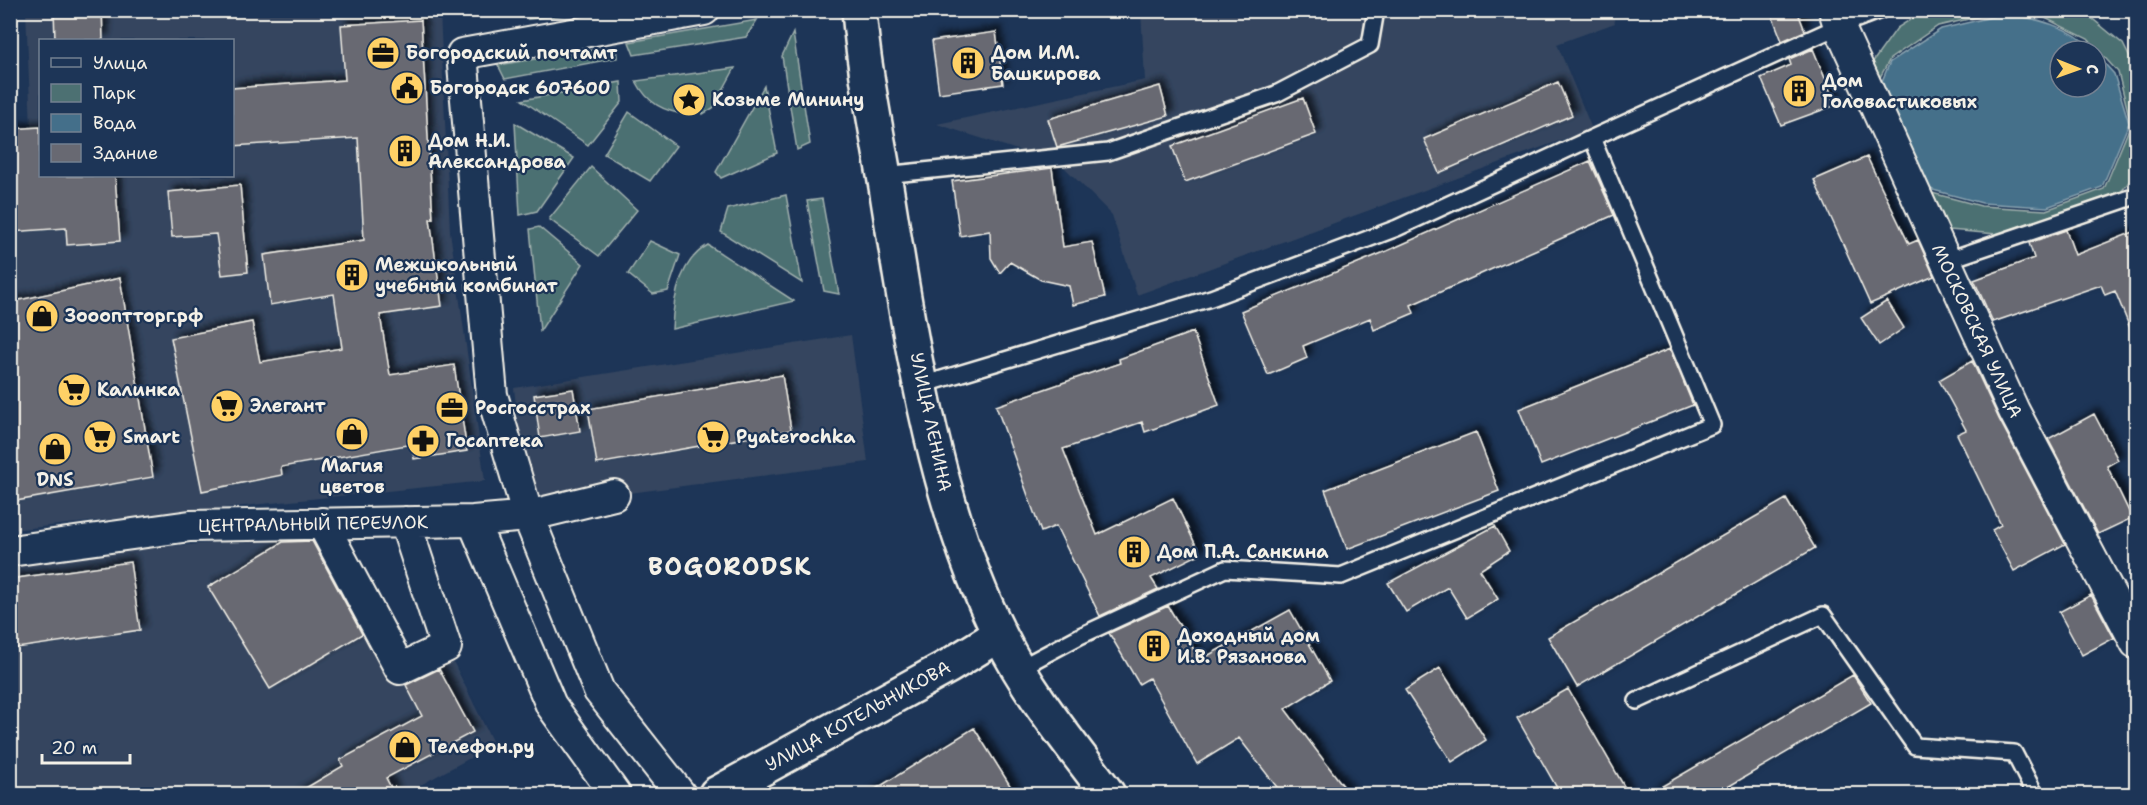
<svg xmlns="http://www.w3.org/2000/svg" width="2147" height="805" font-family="'Shantell Sans',sans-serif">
	<defs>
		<filter id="shadow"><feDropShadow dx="5.5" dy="-5.5" stdDeviation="3" flood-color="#0009"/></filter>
	</defs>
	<rect width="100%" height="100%" fill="#1d3557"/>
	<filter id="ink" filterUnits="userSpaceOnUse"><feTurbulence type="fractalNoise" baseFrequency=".0167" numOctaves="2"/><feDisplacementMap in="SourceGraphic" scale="12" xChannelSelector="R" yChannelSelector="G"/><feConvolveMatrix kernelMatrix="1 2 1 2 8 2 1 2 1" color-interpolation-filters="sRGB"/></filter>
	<g filter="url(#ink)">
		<!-- built -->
		<path fill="#34455f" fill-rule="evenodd" d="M1611 10 1615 23 1557 44 1592 129 1137 295 1112 215 1061 164 937 124 1145 80 1141 11Z
			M26 11H440L450 231 485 481 11 530 10 127H31ZM40 40H232V176H40Z
			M851 335 868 462 614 495 528 516 514 388Z
			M329 534 400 668 446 647 494 745 413 789 416 794H11V567L133 549Z"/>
		<!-- green -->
		<path fill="#4c7072" stroke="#a0b0ad" stroke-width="1.5" d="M532 11V10L598 11 528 19Z
			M1924 11H2004L1938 26 1890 59 1873 90 1872 63 1897 28Z
			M2004 11H2083L2123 44 2136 70V173L2121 192 1997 234 1937 229 1918 184 1932 193 1981 206 2046 210 2104 189 2131 124 2118 72 2088 39 2039 15Z
			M757 20 746 37 634 55 629 42Z
			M793 33 810 144 797 150 782 56Z
			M616 46 617 58 505 79 498 65Z
			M735 68 713 108 703 114 700 87 683 93 689 100 688 115C663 111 648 104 636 81Z
			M621 82 622 102 588 145 522 100Z
			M764 86 777 153 721 178 716 172Z
			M629 112 676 146 650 181 604 154Z
			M515 123 574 158 537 211 520 215Z
			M591 167 637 210 599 256 549 219Z
			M786 195 802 283 721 232 728 209Z
			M822 199 839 294 824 291 807 201Z
			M539 227 583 264 540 331 530 229Z
			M650 241 680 255 668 291 653 294 628 274Z
			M708 245 794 301 672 329C673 298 680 261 708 245Z"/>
		<!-- water -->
		<path fill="#446f8a" stroke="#8aa3b0" stroke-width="1.5" d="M2004 14C2035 18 2072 26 2094 51H2060V87H2096V54L2114 74 2129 123 2102 187 2047 207 1982 203 1933 190 1916 178 1877 93 1890 62 1941 29Z"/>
		<!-- building -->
		<path fill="#686972" stroke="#f4f1e8" stroke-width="1.5" filter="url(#shadow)" d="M54 10H102L103 40H55Z
			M1770 10H1797L1805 31 1782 41Z
			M421 20 433 219H430L442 306 380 315 390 375 454 365 467 451 414 459 412 444 281 467 282 475 202 491 171 338 252 322 260 362 342 348 334 294 270 305 264 255 364 240 358 138 232 146V88L345 80 341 25Z
			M996 32 1003 84 939 93 932 41Z
			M1813 49 1836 105 1781 125 1761 78 1791 65 1789 59Z
			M1558 82 1572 115 1439 173 1424 139Z
			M1160 86 1168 116 1057 147 1048 119Z
			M1303 98 1316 134 1185 182 1172 146Z
			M40 127V176H115L120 241 67 245 66 228 10 232V129Z
			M1867 157 1909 244 1918 240 1934 276 1870 304 1814 180Z
			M1590 161 1614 215 1411 305 1414 313 1374 330 1370 318 1303 346 1307 358 1268 375 1241 311 1387 251Z
			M1052 168 1063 247 1092 242 1105 297 1073 305 1069 286 1041 280 1010 262 1000 273 991 258 990 231 960 236 952 181Z
			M240 185 248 272 222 275 216 234 172 237 168 192Z
			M2066 230 2075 255 2136 231V343L2115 291 2105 295 2101 285 1993 322 1974 280 2034 258 2029 243Z
			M120 278 153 477 10 502V302Z
			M1887 301 1904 328 1879 345 1861 318Z
			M1193 332 1219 405 1145 432 1142 422 1063 449 1097 535 1173 498 1200 554 1151 578 1158 589 1100 616 1056 526 1041 532 996 406 1120 363 1119 359Z
			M1670 349 1693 405 1541 465 1519 409Z
			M1972 361 1999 419 2065 544 2014 571 1992 530 2001 525 1957 434 1966 430 1939 380Z
			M782 375 791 430 597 464 588 409Z
			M573 389 580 431 540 438 534 395Z
			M2094 414 2118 460 2107 466 2132 518 2098 534 2048 439Z
			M1476 432 1499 491 1347 549 1325 490Z
			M1786 499 1815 548 1577 687 1548 637Z
			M1495 526 1509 551 1480 570 1498 599 1467 618 1448 587 1406 612 1388 583Z
			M312 541 362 634 270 689 208 587 283 542Z
			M130 562 140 630 10 649V579Z
			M2091 595 2114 638 2082 655 2059 612Z
			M1168 606 1200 660 1290 610 1330 681 1285 709 1350 795H1283L1239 738 1197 764 1149 678 1139 684 1109 633Z
			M1440 668 1486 740 1452 762 1405 690Z
			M439 669 473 732 386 778 395 795H294L343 766 340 760 422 716 406 685Z
			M1853 675 1871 703 1714 795H1647Z
			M1568 689 1629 795H1561L1517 718Z
			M974 728 1016 795H866Z"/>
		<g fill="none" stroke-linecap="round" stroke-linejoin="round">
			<defs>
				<path id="service" d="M1592 138 1839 26 1881 10
					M884 175 1108 152 1276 94 1370 45 1376 10
					M1943 257 1945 261 2136 196
					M922 385 1211 298 1397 228 1592 138 1712 425 1341 576 1225 569 1080 636 1018 669
					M1637 701 1823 615 1915 746 2014 753 2035 794"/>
				<path id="minor" d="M1834 10 1839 26 2014 411 2136 643
					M473 521 551 705 615 794
					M322 523 400 669 446 647 405 522
					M10 551 190 526 473 521 528 516 614 495
					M680 794 599 691 528 516 492 395 462 54 704 10"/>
				<path id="tertiary" d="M716 794 949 666 999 635"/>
				<path id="secondary" d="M859 10C864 73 878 137 888 199 911 342 935 507 1001 637 1029 694 1070 743 1108 794"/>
			</defs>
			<!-- service casing -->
			<use href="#service" stroke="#f4f1e8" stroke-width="20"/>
			<!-- minor casing -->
			<use href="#minor" stroke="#f4f1e8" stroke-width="34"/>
			<!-- tertiary casing -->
			<use href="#tertiary" stroke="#f4f1e8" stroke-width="38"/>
			<!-- secondary casing -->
			<use href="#secondary" stroke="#f4f1e8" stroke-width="38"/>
			<!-- service -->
			<use href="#service" stroke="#1d3557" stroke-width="15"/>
			<!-- minor -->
			<use href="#minor" stroke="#1d3557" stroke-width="30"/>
			<!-- tertiary -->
			<use href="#tertiary" stroke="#1d3557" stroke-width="33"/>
			<!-- secondary -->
			<use href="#secondary" stroke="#1d3557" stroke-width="33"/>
		</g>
	</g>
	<!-- icons -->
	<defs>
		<symbol id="office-disc" viewBox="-11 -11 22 22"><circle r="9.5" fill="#ffd166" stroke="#1d3557"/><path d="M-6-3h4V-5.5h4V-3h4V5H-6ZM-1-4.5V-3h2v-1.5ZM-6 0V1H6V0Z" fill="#111"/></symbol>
		<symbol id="building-disc" viewBox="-11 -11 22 22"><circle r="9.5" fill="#ffd166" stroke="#1d3557"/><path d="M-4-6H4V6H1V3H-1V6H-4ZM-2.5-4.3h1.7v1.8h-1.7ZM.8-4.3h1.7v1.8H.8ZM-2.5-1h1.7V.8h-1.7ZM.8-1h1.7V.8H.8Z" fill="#111"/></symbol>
		<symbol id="civic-disc" viewBox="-11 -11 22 22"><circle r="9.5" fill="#ffd166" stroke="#1d3557"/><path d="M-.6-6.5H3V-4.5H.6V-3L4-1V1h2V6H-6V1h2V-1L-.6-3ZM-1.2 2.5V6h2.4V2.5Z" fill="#111"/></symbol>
		<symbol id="sight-disc" viewBox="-11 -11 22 22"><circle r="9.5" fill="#ffd166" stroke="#1d3557"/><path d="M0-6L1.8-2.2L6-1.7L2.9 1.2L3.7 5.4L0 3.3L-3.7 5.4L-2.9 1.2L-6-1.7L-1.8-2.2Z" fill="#111"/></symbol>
		<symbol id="shop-disc" viewBox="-11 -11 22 22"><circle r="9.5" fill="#ffd166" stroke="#1d3557"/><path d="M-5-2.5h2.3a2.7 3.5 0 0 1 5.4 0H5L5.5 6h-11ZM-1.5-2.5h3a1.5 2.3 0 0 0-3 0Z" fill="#111"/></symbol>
		<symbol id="supermarket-disc" viewBox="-11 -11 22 22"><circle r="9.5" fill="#ffd166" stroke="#1d3557"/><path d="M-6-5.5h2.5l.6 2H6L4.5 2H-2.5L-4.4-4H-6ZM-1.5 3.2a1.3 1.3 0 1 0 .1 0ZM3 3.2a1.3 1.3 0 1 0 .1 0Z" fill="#111"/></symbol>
		<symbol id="pharmacy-disc" viewBox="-11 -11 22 22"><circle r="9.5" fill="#ffd166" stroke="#1d3557"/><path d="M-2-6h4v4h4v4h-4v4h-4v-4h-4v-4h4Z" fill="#111"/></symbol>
	</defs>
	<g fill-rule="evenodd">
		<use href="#office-disc" x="364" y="34" width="38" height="38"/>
		<use href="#building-disc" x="949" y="44" width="38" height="38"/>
		<use href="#civic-disc" x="388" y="69" width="38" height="38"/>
		<use href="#building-disc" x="1780" y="72" width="38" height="38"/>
		<use href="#sight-disc" x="670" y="81" width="38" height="38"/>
		<use href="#building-disc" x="386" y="132" width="38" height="38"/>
		<use href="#building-disc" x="333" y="256" width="38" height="38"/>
		<use href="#shop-disc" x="23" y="297" width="38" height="38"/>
		<use href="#supermarket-disc" x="55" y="371" width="38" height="38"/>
		<use href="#supermarket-disc" x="208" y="387" width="38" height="38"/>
		<use href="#office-disc" x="433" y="389" width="38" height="38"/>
		<use href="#shop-disc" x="333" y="415" width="38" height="38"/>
		<use href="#supermarket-disc" x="81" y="418" width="38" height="38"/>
		<use href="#supermarket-disc" x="694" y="418" width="38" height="38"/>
		<use href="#pharmacy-disc" x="404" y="422" width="38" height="38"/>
		<use href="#shop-disc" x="36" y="430" width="38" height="38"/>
		<use href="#building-disc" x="1115" y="533" width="38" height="38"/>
		<use href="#building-disc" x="1135" y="627" width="38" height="38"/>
		<use href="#shop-disc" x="386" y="728" width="38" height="38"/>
	</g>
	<g text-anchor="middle" stroke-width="4.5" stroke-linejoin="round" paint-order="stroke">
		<!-- poi labels -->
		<g font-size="18" font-weight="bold" fill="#f4f1e8" stroke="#1d3557" text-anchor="start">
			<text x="406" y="59">Богородский почтамт</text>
			<text x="991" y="59">Дом И.М.<tspan x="991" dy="21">Башкирова</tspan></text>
			<text x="1822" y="87">Дом<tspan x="1822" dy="21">Головастиковых</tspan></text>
			<text x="430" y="94">Богородск 607600</text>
			<text x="712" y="106">Козьме Минину</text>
			<text x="428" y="147">Дом Н.И.<tspan x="428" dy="21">Александрова</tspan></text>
			<text x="375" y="271">Межшкольный<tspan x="375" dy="21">учебный комбинат</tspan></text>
			<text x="65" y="322">Зоооптторг.рф</text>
			<text x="97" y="396">Калинка</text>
			<text x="250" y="412">Элегант</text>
			<text x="475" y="414">Росгосстрах</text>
			<text x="123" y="443">Smart</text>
			<text x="736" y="443">Pyaterochka</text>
			<text x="446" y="447">Госаптека</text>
			<text x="352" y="472" text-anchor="middle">Магия<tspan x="352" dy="21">цветов</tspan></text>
			<text x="55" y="486" text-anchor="middle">DNS</text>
			<text x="1157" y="558">Дом П.А. Санкина</text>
			<text x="1177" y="642">Доходный дом<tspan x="1177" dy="21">И.В. Рязанова</tspan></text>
			<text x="428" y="753">Телефон.ру</text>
		</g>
		<!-- street labels -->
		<g font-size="18" fill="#f4f1e8" stroke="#1d3557">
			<text transform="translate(1977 331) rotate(65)" y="6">МОСКОВСКАЯ УЛИЦА</text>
			<text transform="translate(931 422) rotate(78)" y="6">УЛИЦА ЛЕНИНА</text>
			<text transform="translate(313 524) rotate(-1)" y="6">ЦЕНТРАЛЬНЫЙ ПЕРЕУЛОК</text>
			<text transform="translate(858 716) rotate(-29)" y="6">УЛИЦА КОТЕЛЬНИКОВА</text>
		</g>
		<!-- district labels -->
		<g font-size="24" font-weight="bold" letter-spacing="1.5" fill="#f4f1e8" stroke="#1d3557">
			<text x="730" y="575">BOGORODSK</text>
		</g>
	</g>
	<!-- margin -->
	<rect width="2147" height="805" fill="none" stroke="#1d3557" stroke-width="36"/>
	<rect x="18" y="18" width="2111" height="769" fill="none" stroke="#f4f1e8" stroke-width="2" filter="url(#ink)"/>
	<!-- legend -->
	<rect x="39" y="39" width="195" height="138" fill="#1d3557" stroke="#738091" stroke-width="1.5"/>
	<rect x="51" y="58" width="30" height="9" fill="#1d3557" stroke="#738091" stroke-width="1.5"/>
	<text x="93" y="69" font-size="18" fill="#f4f1e8">Улица</text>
	<rect x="51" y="84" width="30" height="18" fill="#4c7072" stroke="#738091" stroke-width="1.5"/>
	<text x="93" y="99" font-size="18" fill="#f4f1e8">Парк</text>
	<rect x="51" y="114" width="30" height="18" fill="#446f8a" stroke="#738091" stroke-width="1.5"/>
	<text x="93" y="129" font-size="18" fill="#f4f1e8">Вода</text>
	<rect x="51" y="144" width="30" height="18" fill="#686972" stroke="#738091" stroke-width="1.5"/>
	<text x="93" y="159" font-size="18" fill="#f4f1e8">Здание</text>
	<!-- north arrow -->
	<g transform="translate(2078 69) rotate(91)"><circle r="28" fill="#1d3557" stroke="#738091" stroke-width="1.5"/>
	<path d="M0-4.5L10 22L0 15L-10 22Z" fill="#ffd166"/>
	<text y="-9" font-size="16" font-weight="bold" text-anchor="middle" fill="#f4f1e8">С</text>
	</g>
	<!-- scale -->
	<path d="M42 754v9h88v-9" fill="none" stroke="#f4f1e8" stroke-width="3"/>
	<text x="51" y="754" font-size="18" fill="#f4f1e8" stroke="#1d3557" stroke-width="4.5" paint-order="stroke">20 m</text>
</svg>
